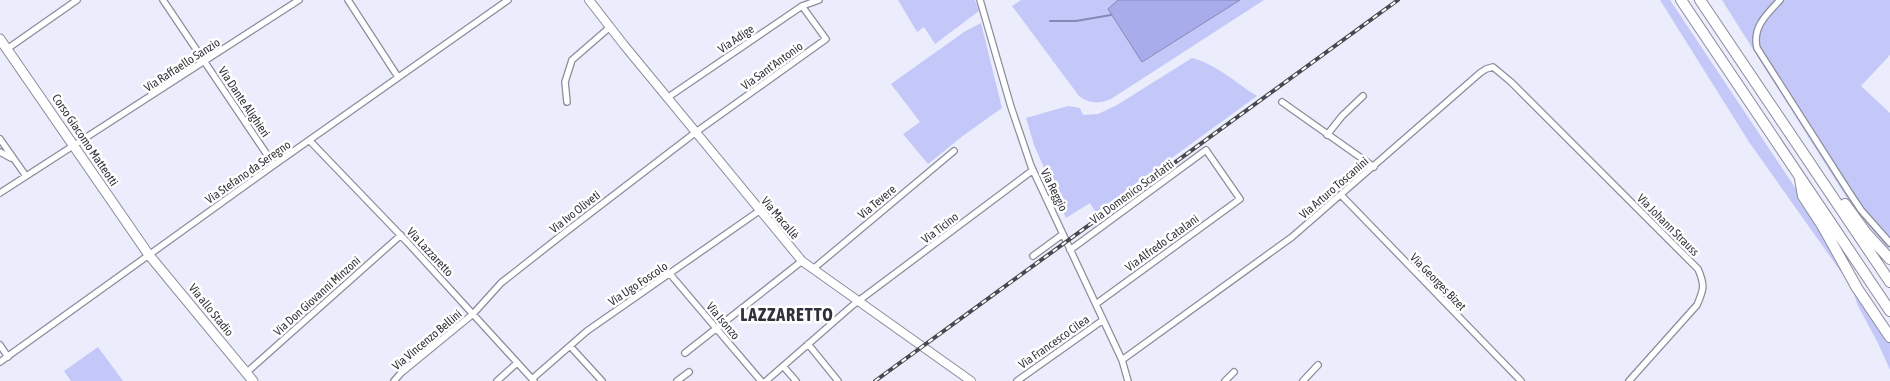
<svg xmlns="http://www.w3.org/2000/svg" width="1890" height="381" font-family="'Asap Condensed',sans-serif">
	<rect width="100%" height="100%" fill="#ebedfc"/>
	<!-- green -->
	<path fill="#c4c8f8" d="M898 0H975L979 11 935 44 924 27 917 32Z
		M1021 0H1264L1111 99C1099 104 1090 104 1079 96L1012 6Z
		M1660 0H1670L1812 213 1863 304 1890 343V370L1878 343 1858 306 1851 286 1749 142Z
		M1722 0H1890V55L1861 86 1890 113V247L1888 249 1852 206Z
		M981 23 1002 108 964 135 928 164 903 134 920 122 891 84 964 32Z
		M1192 58C1216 64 1236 83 1257 96L1096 213 1090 203 1066 218 1034 145 1026 118 1068 106 1080 108 1083 115 1098 114 1117 105Z
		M98 347 123 381H71L64 371Z"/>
	<!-- water -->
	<path fill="#a9acea" stroke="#8688b6" d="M1118 0H1240L1142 62 1108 9Z"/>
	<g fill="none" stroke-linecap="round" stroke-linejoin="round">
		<!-- stream -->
		<path stroke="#8688b6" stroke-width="2" d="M1050 21H1076L1111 15"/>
		<defs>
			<path id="minor" d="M163 0 274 165
				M348 0 398 77
				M980 0 1011 107 1031 166 1122 360 1128 381
				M1780 0C1767 14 1752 27 1757 48L1849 192 1861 210 1890 243
				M7 49 77 0
				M667 98 802 6 819 0
				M567 102 565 82 572 60 610 27
				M1282 102 1374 167
				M1327 135 1342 116 1363 96
				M0 139 26 176
				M310 141 408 243 534 381
				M0 152 11 158
				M0 193 299 0
				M1342 196 1521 381
				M1070 250 1206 150 1240 199 1096 304
				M1033 256 1063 234
				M813 269 954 151
				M670 274 761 381
				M808 344 838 381
				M0 345 8 357
				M570 346 602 381
				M685 353 802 261
				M1122 360 1292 237 1480 73 1486 69 1493 67 1511 82 1698 269C1705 285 1704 289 1697 305L1629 381
				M0 362 274 165 508 0
				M783 366 796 381
				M246 373 401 235
				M532 379 587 331 759 211
				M394 381 401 373 473 314 501 283 567 231 696 132 826 39 802 6
				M497 381 517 363
				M677 381 689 372
				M766 381 853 305 1033 170
				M1017 381 1103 320
				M1225 381 1234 372
				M1303 381 1318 365"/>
			<path id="tertiary" d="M589 0 624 45 802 261 971 381"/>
			<path id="secondary" d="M0 39 149 255 253 381"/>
			<path id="trunk" d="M1681 0 1890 311
				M1700 0 1890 282
				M1800 179 1803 196 1822 225 1857 288 1890 337
				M1845 204 1866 233 1890 259"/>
		</defs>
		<!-- minor casing -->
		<use href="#minor" stroke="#8b8d9b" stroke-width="8"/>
		<!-- tertiary casing -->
		<use href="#tertiary" stroke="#8b8d9b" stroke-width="10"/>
		<!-- secondary casing -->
		<use href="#secondary" stroke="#8b8d9b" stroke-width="11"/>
		<!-- trunk casing -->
		<use href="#trunk" stroke="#8b8d9b" stroke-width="12"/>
		<!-- minor -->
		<use href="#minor" stroke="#fff" stroke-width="5.5"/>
		<!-- tertiary -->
		<use href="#tertiary" stroke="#fff" stroke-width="8"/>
		<!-- secondary -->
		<use href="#secondary" stroke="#fff" stroke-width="9"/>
		<!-- trunk -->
		<use href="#trunk" stroke="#fff" stroke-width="10"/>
		<defs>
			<path id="rail" d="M875 381 1398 0"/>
		</defs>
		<!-- rail casing -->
		<use href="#rail" stroke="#484950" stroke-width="4"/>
		<!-- rail -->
		<use href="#rail" stroke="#fff" stroke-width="2" stroke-dasharray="5.5" stroke-linecap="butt"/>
	</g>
	<g text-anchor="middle" stroke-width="5" stroke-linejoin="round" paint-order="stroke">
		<!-- street labels -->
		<g font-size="12" fill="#34353b" stroke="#fff">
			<text transform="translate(736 39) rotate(-34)" y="4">Via Adige</text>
			<text transform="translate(182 65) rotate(-33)" y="4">Via Raffaello Sanzio</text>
			<text transform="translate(772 66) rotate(-36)" y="4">Via Sant'Antonio</text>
			<text transform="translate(244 102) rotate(56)" y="4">Via Dante Alighieri</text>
			<text transform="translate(85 140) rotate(56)" y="4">Corso Giacomo Matteotti</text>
			<text transform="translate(248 172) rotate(-35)" y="4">Via Stefano da Seregno</text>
			<text transform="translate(1334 188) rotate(-41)" y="4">Via Arturo Toscanini</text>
			<text transform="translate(1054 190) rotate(64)" y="4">Via Reggio</text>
			<text transform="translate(1132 192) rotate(-36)" y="4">Via Domenico Scarlatti</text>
			<text transform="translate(877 202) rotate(-40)" y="4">Via Tevere</text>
			<text transform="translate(575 212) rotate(-38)" y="4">Via Ivo Oliveti</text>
			<text transform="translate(780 218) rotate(50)" y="4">Via Macallè</text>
			<text transform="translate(1668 225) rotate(45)" y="4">Via Johann Strauss</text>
			<text transform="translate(940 228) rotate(-37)" y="4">Via Ticino</text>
			<text transform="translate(1162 243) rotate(-36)" y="4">Via Alfredo Catalani</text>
			<text transform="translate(430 252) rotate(47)" y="4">Via Lazzaretto</text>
			<text transform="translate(1438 282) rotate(46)" y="4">Via Georges Bizet</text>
			<text transform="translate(638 284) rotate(-34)" y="4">Via Ugo Foscolo</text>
			<text transform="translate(317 296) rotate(-42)" y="4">Via Don Giovanni Minzoni</text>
			<text transform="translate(211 310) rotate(51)" y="4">Via allo Stadio</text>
			<text transform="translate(723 321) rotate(50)" y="4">Via Isonzo</text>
			<text transform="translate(427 340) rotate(-40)" y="4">Via Vincenzo Bellini</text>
			<text transform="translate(1054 342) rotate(-35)" y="4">Via Francesco Cilea</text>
		</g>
		<!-- district labels -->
		<g font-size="18" font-weight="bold" letter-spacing="1" fill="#30313c" stroke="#fff">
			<text x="787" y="321">LAZZARETTO</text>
		</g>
	</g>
</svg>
